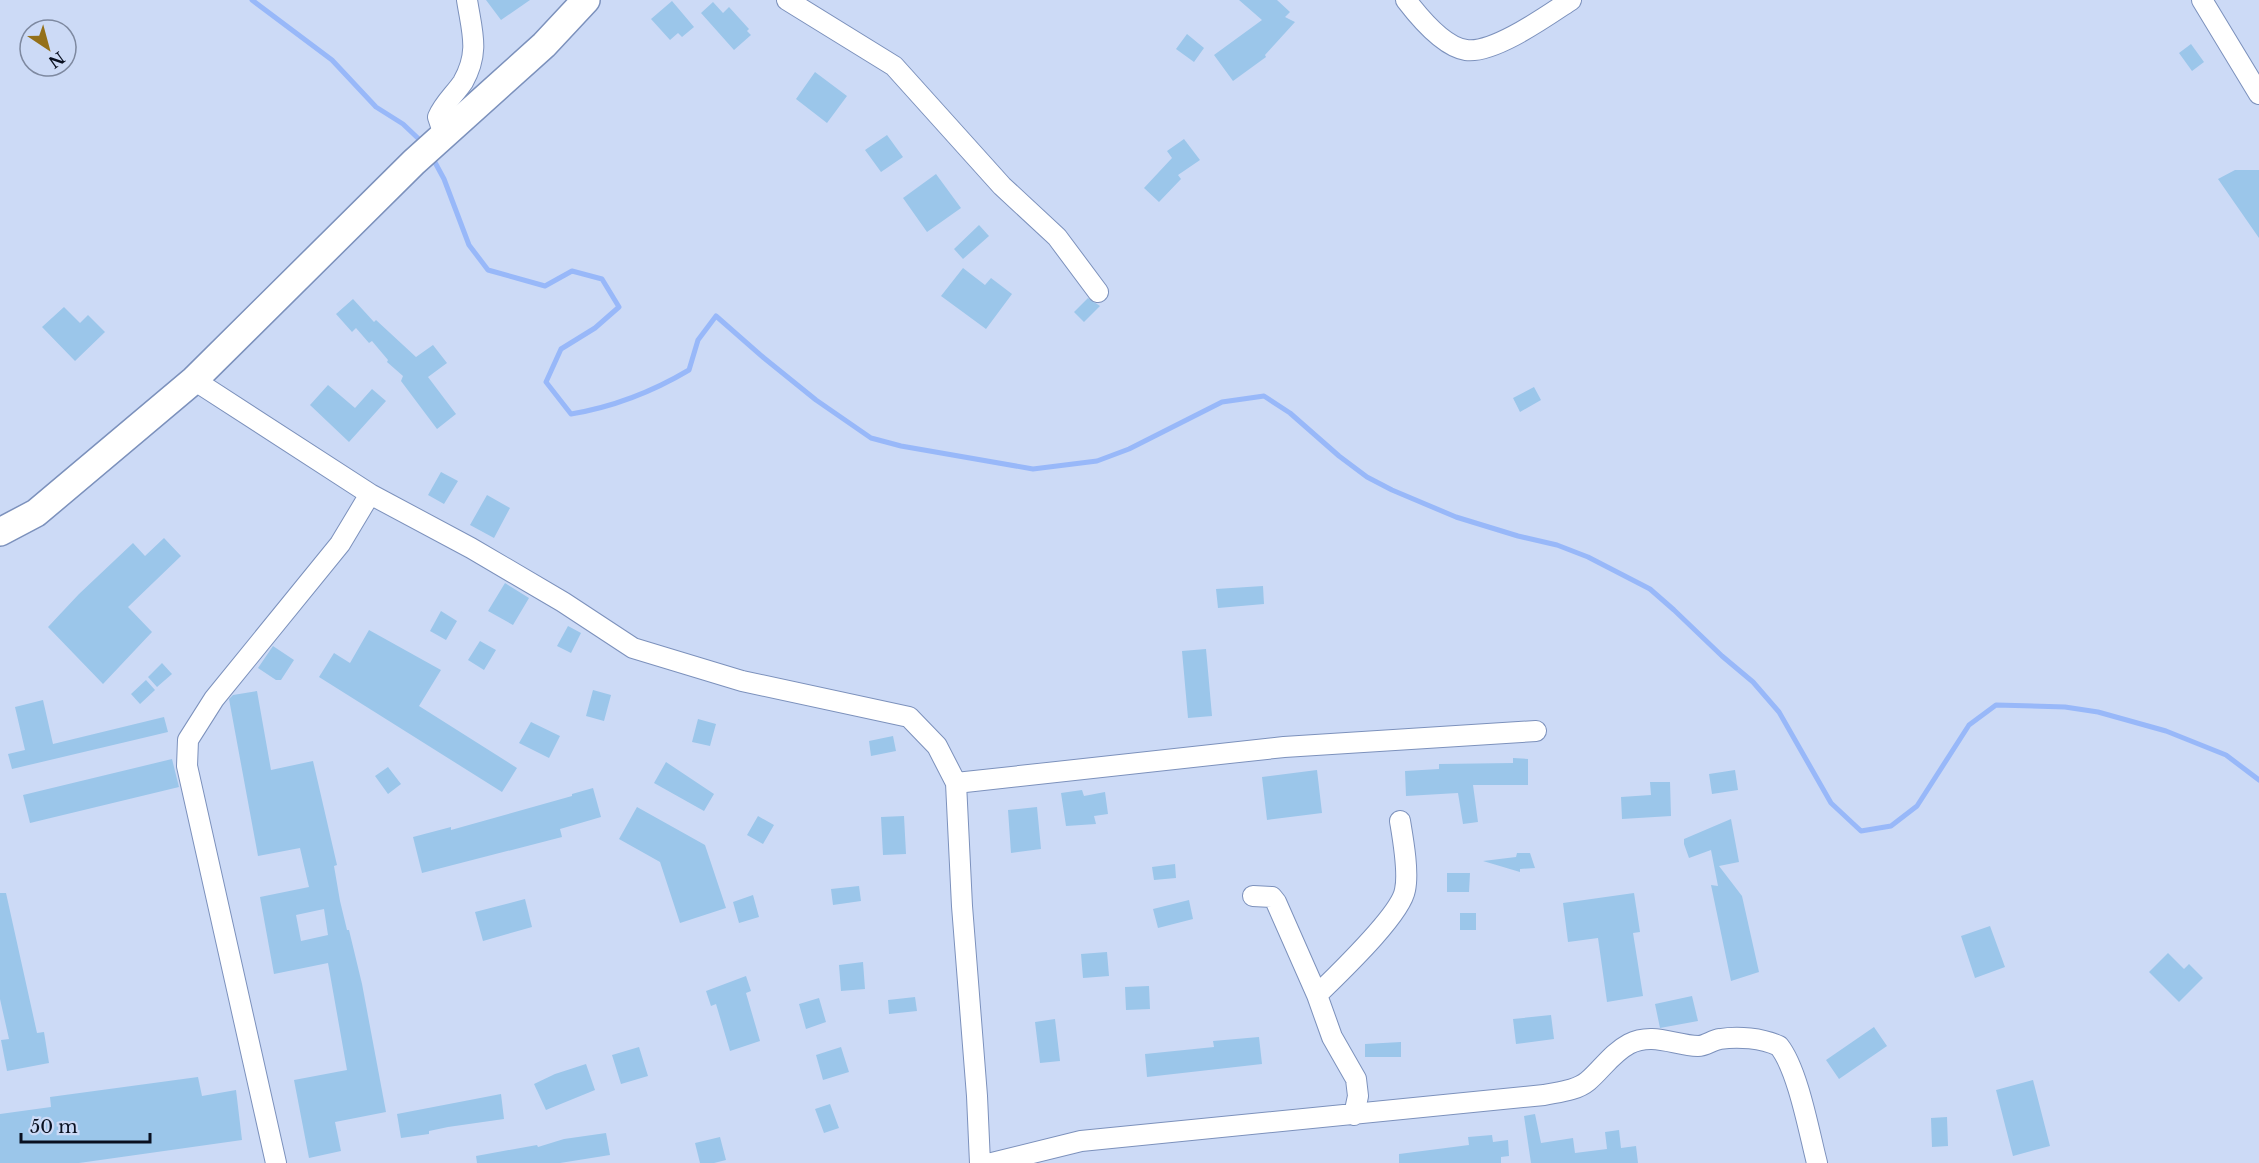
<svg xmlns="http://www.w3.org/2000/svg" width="2259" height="1163" font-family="'Libre Baskerville',serif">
	<rect width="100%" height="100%" fill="#ccdaf6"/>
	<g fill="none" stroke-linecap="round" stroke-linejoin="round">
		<!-- stream -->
		<path stroke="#98b8f9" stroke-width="5" d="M252 0 332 60 376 107 403 124 423 143
			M431 155 444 179 469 245 488 270 545 286 572 271 602 279 619 307 595 328 561 349 546 382 571 414C613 407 652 392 689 370L698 340 716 316 764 358 816 400 871 438 901 446 1033 469 1097 461 1129 449 1222 402 1264 396 1290 413 1339 456 1367 477 1392 490 1456 517 1518 536 1557 545 1588 557 1650 589 1674 610 1722 656 1753 682 1779 712 1831 803 1861 831 1891 826 1917 806 1969 725 1996 705 2065 707 2098 712 2166 731 2226 755 2259 780"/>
	</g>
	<!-- building -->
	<path fill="#9bc6ea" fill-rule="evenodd" d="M486 0H530L501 20Z
		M1239 0H1277L1290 12 1285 17 1295 22 1265 55 1266 57 1233 81 1214 55 1262 20Z
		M672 1 694 27 682 37 678 33 670 40 651 19Z
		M713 2 723 13 729 7 749 29 747 31 751 35 734 50 701 13Z
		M1187 34 1204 48 1194 62 1176 49Z
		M2191 44 2204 62 2192 71 2179 53Z
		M815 72 847 96 827 123 796 99Z
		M887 135 903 157 881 172 865 150Z
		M1184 139 1200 160 1178 175 1181 179 1159 202 1144 188 1172 158 1167 151Z
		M2235 170H2259V238L2218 179Z
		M936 174 961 208 927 232 903 198Z
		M979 225 989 236 963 259 954 249Z
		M963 268 985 285 991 278 1012 294 986 329 941 296Z
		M1088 298 1100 306 1084 322 1074 312Z
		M353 299 374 322 376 320 416 357 433 345 447 363 428 377 456 414 437 429 401 381 403 376 387 362 388 360 372 341 369 343 356 328 352 332 336 314Z
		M64 307 80 323 88 315 105 332 75 361 42 327Z
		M328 385 355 408 372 389 386 401 349 442 310 405Z
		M1534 387 1541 400 1520 412 1513 398Z
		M441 472 458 481 444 504 428 495Z
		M487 495 510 508 494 538 470 525Z
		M164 538 181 556 128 607 152 632 103 684 48 627 79 594 133 543 145 556Z
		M505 583 529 598 513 625 488 611Z
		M1263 586 1264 604 1218 608 1216 589Z
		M441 611 457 621 446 640 430 631Z
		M568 626 581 633 571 653 557 646Z
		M369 630 441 670 419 706 517 768 502 792 319 677 334 653 350 663Z
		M480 641 496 650 484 670 468 660Z
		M273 646 294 660 281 680H276L258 668Z
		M1206 649 1212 716 1188 718 1182 651Z
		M162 663 172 674 157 687 148 677Z
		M146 680 155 690 140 704 131 694Z
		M593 690 611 695 604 721 586 716Z
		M257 691 271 770 313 761 337 865 334 866 340 901 347 930H349L362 984 386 1112 335 1122 341 1151 309 1158 294 1080 347 1070 328 963 274 974 260 897 309 887 300 848 258 856 229 699 233 695ZM324 909 328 935 301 941 296 915Z
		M43 700 53 744 164 717 168 732 12 769 8 754 25 750 15 707Z
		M698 719 716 724 710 746 692 742Z
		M531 722 560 736 549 758 519 743Z
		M893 736 896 751 871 756 869 741Z
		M1513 758 1528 759V785H1473L1478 822 1463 824 1458 793 1406 796 1405 771 1439 769V764L1513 763Z
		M172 759 179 787 30 823 23 795Z
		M666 762 714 794 704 811 654 783Z
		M388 767 401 784 388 794 375 776Z
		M1317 770 1322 813 1267 820 1262 777Z
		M1735 770 1738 790 1712 794 1709 774Z
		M1650 782H1670L1671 816 1622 819 1621 797 1651 795Z
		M593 788 601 817 560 829 562 837 422 873 413 837 451 827V830L572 796V794Z
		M1082 790 1084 796 1105 792 1108 814 1094 816 1096 824 1066 826 1061 793Z
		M637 807 705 845 726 908 680 923 660 862 619 839Z
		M1037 807 1041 849 1011 853 1008 810Z
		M758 816 774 825 763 844 747 835Z
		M904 816 906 854 883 855 881 817Z
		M1731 819 1739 862 1719 866 1742 896 1759 972 1731 981 1711 885 1718 886 1711 850 1689 858 1684 844V839Z
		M1517 853H1530L1535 868 1520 869V872L1483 861 1516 857Z
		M1175 864 1176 878 1154 880 1152 867Z
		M1447 873H1470L1469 892H1447Z
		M859 886 861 901 833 905 831 889Z
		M0 893H6L37 1033 44 1032 49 1063 7 1071 1 1040 9 1039 0 999Z
		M1634 893 1640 932 1633 933 1643 996 1607 1002 1598 938 1568 942 1563 903Z
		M753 895 759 917 739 923 733 902Z
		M525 899 532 927 483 941 475 912Z
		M1189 900 1193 919 1158 928 1153 909Z
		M1460 913H1476V930H1460Z
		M1990 926 2005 967 1975 978 1961 936Z
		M1107 952 1109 976 1083 978 1081 954Z
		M2168 953 2184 969 2189 964 2203 978 2179 1002 2149 972Z
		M863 962 865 989 841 991 839 965Z
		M746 976 751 991 746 993 760 1041 730 1051 716 1004 711 1006 706 991Z
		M1149 986 1150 1009 1126 1010 1125 987Z
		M1692 996 1698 1021 1660 1028 1655 1004Z
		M915 997 917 1011 889 1014 888 1000Z
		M819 998 826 1022 806 1029 799 1004Z
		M1551 1015 1554 1039 1516 1044 1513 1019Z
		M1055 1019 1060 1061 1040 1063 1035 1022Z
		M1874 1027 1887 1046 1839 1079 1826 1060Z
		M1259 1037 1262 1064 1147 1077 1145 1054 1214 1047 1213 1041Z
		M1401 1042V1057H1365V1044Z
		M639 1047 648 1076 621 1084 612 1055Z
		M841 1047 849 1072 823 1080 816 1055Z
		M586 1064 595 1090 546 1110 534 1084 555 1074Z
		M198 1077 202 1096 236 1090 242 1140 79 1163H0V1114L51 1107 50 1097Z
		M2033 1080 2050 1146 2013 1156 1996 1090Z
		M501 1094 504 1119 448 1127 429 1131V1134L401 1138 397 1114Z
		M830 1104 839 1128 824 1133 815 1109Z
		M1535 1114 1541 1143 1573 1138 1575 1153 1607 1149 1605 1132 1619 1130 1621 1148 1636 1146 1638 1163H1531L1524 1116Z
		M1947 1117 1948 1146 1932 1147 1931 1118Z
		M606 1133 610 1155 560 1163H477L476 1156 537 1145 538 1147 564 1139Z
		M1492 1135 1493 1142 1508 1140 1509 1156 1501 1157V1163H1399V1154L1469 1145 1468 1137Z
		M720 1137 726 1160 714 1163H700L695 1143Z"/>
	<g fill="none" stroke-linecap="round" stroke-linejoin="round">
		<defs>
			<path id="street" d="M787 0 894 66 1002 186 1057 237 1098 292
				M1406 0C1419 17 1444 47 1466 50 1494 54 1548 15 1571 0
				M2202 0 2259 94
				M444 135 438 117C444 103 455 94 463 82 480 52 472 32 467 0
				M194 380 370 494 340 544 214 699 188 740 187 766 276 1163
				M370 494 471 548 563 602 633 648 742 681 909 717 937 746 956 783 962 906 977 1096 980 1163
				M956 783 1284 747 1536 731
				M1253 896 1272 897 1276 902 1317 995 1332 1037 1356 1079 1358 1096 1354 1115
				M1317 995C1337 975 1401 915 1405 890 1409 872 1403 839 1400 821
				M992 1163 1081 1141 1544 1095C1558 1092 1576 1091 1588 1081 1602 1069 1612 1053 1629 1044 1652 1032 1674 1045 1698 1046 1706 1046 1712 1040 1720 1039 1738 1036 1762 1038 1779 1046 1798 1070 1809 1132 1817 1163"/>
			<path id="secondary" d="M0 532 36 513 194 380 414 162 544 45 586 0"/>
		</defs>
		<!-- street casing -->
		<use href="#street" stroke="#7c91bc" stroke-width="22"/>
		<!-- secondary casing -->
		<use href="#secondary" stroke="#7c91bc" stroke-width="30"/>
		<!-- street -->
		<use href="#street" stroke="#fff" stroke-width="20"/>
		<!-- secondary -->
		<use href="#secondary" stroke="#fff" stroke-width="27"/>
	</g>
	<!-- north arrow -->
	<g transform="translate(48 48) rotate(144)"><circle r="28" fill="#ccdaf6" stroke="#7e89a0" stroke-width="1.5"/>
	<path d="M0-4.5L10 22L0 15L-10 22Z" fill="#947019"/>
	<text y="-9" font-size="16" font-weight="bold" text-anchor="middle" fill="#091020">N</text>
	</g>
	<!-- scale -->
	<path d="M21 1133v9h129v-9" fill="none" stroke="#091020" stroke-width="3"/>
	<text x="30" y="1133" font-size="18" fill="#091020" stroke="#ccdaf6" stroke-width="4.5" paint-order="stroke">50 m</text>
</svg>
